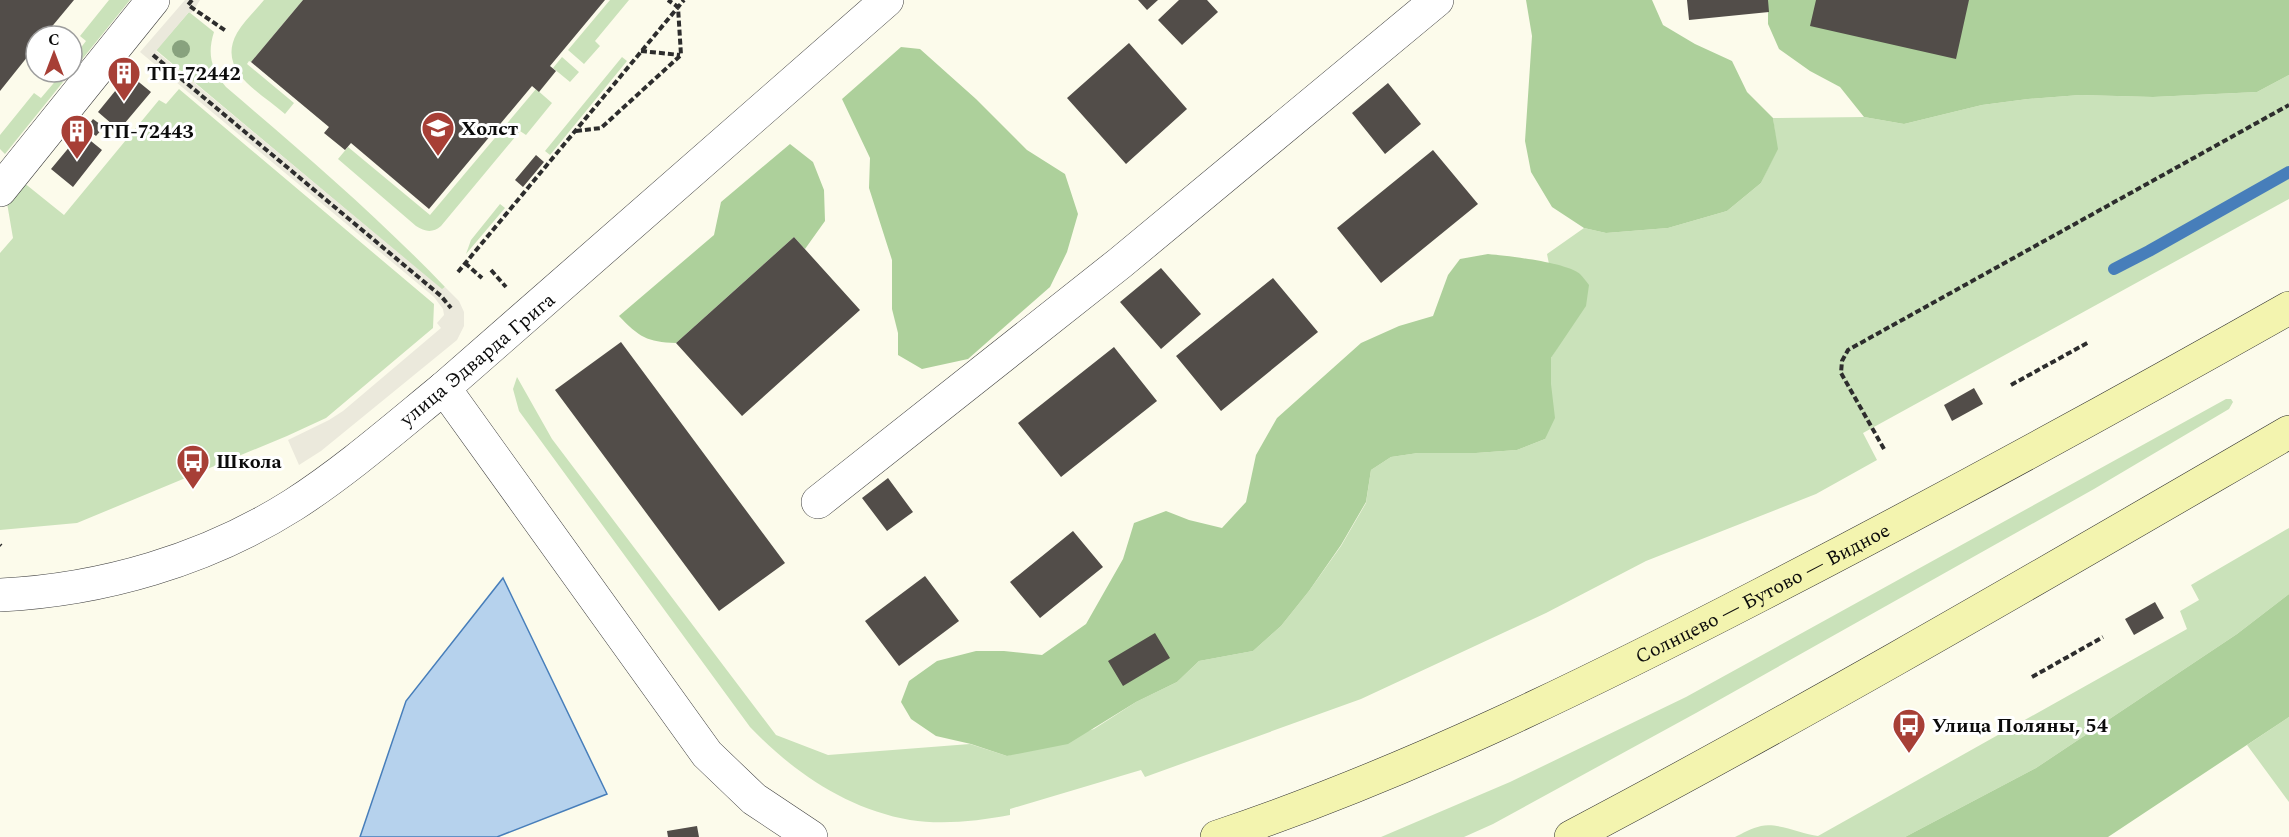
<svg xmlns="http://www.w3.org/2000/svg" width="2289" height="837" font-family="Spectral,serif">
	<rect width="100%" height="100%" fill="#fcfbeb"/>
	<!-- green -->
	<path fill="#cae2ba" d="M109 0H130L75 68 72 65V59L86 41 80 36Z
		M264 0H303L251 62 249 61 247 64 294 103 285 114C260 92 216 71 237 33 244 21 255 11 264 0Z
		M610 0H629L595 41 600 46 584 64 568 50Z
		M189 12 214 32C207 54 211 69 226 87 301 151 376 215 445 287L442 290 156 50Z
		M562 57 579 72 570 82 553 68Z
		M622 57 627 61 550 155 545 151Z
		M2289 75V199L1863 433 1877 460 1816 494 1646 561 1546 613 1361 699 1145 777 1141 770 1010 809V815C979 821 942 825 910 820 847 809 793 772 750 727L519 411 513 389 517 377 552 439 776 735 828 755 970 744 1007 756 1094 729 1136 702 1177 682 1199 661 1253 651 1281 626 1309 591 1341 546 1366 503 1371 470 1391 457 1418 453H1476L1517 450 1545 439 1551 384V358L1565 335 1578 273 1549 264 1547 254 1584 228 1606 233 1668 228 1727 211 1761 183 1777 149 1773 118 1864 117 1904 124 1982 105 2028 99 2080 95 2153 97 2257 92Z
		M58 78 63 82 5 154 0 149V135L34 93 41 98Z
		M179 89 434 304 433 328 326 418 287 436 77 523 0 530V253L13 238 7 203 23 182 64 215 159 100 166 104Z
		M536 89 552 103 526 135 520 131 441 226C433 233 425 232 416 226L338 159 348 147 430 215Z
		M500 204 505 208 466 254 471 240Z
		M2226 399H2231L2233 402 2229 409 2094 489 1696 713 1493 824 1464 837H1381L1510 782 1686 697Z
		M2289 528V594L2237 634 2036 768 1905 837H1735C1743 833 1752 828 1761 826 1777 822 1801 834 1818 836L2187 629 2180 611 2199 600 2191 585Z
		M2289 717V802L2247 745Z"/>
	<!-- forest -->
	<path fill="#add09b" d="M1526 0H1652L1663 25 1695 44 1732 61 1747 92 1773 118 1778 149 1761 183 1727 211 1668 228 1606 233 1584 228 1552 207 1531 172 1525 141 1532 36Z
		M1768 0H2289V75L2257 92 2153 97 2080 95 2028 99 1982 105 1904 124 1864 117 1840 87 1810 71 1779 49 1768 24Z
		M901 47 920 49 976 99 1027 150 1065 174 1078 214 1067 252 1050 287 968 359 922 369 898 355V333L892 309V260L869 188 870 158 842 99Z
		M790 144 813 162 824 190 825 221 805 249 794 237 676 343C647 342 639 337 619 316L714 235 721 202Z
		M1488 254C1508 256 1565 262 1580 274 1583 277 1586 281 1589 285L1586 306 1551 358V384L1555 418 1545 439 1517 450 1476 453H1418L1391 457 1371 470 1366 502 1341 545 1309 591 1281 626 1253 651 1199 661 1177 682 1136 702 1068 744 1007 756 971 744 936 736 911 719 901 702 909 681 937 661 976 651H1004L1042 655 1086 624 1123 559 1134 523 1166 511 1189 520 1222 528 1246 502 1256 455 1277 418 1361 343 1399 326 1433 316 1448 275 1460 259Z
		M2289 594V717L2108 837H1905L2036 768 2237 634Z"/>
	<!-- plaza -->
	<path fill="#ebe9dc" d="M185 0H200L194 10 191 13 189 12 156 51 442 289 445 287 459 301 464 312V326L457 340 321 451 299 465 288 440 329 420 343 411 441 328 437 323 444 315 443 309 434 297 140 52Z"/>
	<!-- water -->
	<path fill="#b6d2ed" stroke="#477eba" stroke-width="1.5" d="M503 578 607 794 497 837H360L406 701Z"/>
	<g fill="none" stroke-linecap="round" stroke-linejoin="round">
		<!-- stream -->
		<path stroke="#477eba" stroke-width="12" d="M2114 269 2149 251 2289 172"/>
	</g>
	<!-- building -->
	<path fill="#524d49" d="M0 0H74L44 36H36V46L0 91Z
		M303 0H605L550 66 556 71 552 76 539 92 532 86 429 209 351 143 345 150 324 133 329 127 251 62Z
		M1138 0H1158L1147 10Z
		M1179 0H1207L1218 12 1182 45 1158 20Z
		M1687 0H1768L1769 12 1689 20Z
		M1816 0H1969L1956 59 1810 26Z
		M1129 43 1187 109 1126 164 1067 98Z
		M129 74 151 92 119 130 98 112Z
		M1388 83 1421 124 1385 154 1352 113Z
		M93 119 104 127 96 136 86 128Z
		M81 133 102 150 73 187 51 169Z
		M1433 150 1478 204 1381 283 1337 228Z
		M536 155 544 162 523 187 515 180Z
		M794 237 860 310 742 416 676 343Z
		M1161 268 1201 314 1161 349 1120 302Z
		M1273 278 1318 332 1221 411 1176 356Z
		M621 342 785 563 719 611 555 390Z
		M1114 347 1157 401 1061 477 1018 423Z
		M1974 388 1983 404 1952 421 1944 405Z
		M888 478 913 512 887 531 862 498Z
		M1073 531 1103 567 1040 618 1010 582Z
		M925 576 959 621 899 666 865 621Z
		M2155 602 2164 618 2134 635 2125 619Z
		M1155 633 1170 658 1123 686 1108 661Z
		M697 826 699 837H668L667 831Z"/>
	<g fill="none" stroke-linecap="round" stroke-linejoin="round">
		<defs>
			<path id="minor" d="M0 190 153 0
				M444 388 887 0
				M818 502 1120 263 1437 0"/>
			<path id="tertiary" d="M0 595C102 590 206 560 293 505 346 471 395 428 444 388L707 754 754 799 811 837"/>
			<g id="secondary">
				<path id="s1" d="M1217 837C1405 774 1584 686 1760 595 1938 503 2114 407 2289 308"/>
				<path d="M1571 837C1814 709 2051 570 2289 432"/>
			</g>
		</defs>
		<!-- minor casing -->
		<use href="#minor" stroke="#3e3e3e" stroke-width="34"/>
		<!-- tertiary casing -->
		<use href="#tertiary" stroke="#3e3e3e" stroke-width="34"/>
		<!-- secondary casing -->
		<use href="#secondary" stroke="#2d2d2d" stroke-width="34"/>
		<!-- path -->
		<path stroke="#2d2d2d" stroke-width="4" stroke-dasharray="6 3" stroke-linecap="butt" d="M192 0 188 5 226 31
			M641 51 680 55
			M153 55 441 296 451 308
			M576 131 601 128 681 55 678 7 668 0
			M465 263 482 278
			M491 270 506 287
			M458 272 684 0
			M2011 385 2089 342
			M1884 449 1841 373 1842 361 1848 350 2289 105
			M0 545 1 546
			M2032 677 2103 637"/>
		<!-- minor -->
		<use href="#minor" stroke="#fff" stroke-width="33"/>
		<!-- tertiary -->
		<use href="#tertiary" stroke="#fff" stroke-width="33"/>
		<!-- secondary -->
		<use href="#secondary" stroke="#f3f4af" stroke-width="33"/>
	</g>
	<!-- trees -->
	<circle fill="#88a27e" cx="181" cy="49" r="9"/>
	<!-- icons -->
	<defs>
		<symbol id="building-pin" viewBox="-11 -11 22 30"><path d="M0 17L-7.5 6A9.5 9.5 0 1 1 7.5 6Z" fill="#a73f36" stroke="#fff"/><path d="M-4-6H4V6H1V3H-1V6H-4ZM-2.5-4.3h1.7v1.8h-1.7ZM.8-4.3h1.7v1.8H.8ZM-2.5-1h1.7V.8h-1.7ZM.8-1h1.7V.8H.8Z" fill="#fff"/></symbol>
		<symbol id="school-pin" viewBox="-11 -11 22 30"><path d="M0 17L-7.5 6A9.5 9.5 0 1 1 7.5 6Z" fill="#a73f36" stroke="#fff"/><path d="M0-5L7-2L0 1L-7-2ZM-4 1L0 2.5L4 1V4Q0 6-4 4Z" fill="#fff"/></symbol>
		<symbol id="bus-pin" viewBox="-11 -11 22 30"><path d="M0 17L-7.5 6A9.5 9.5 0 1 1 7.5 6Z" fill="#a73f36" stroke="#fff"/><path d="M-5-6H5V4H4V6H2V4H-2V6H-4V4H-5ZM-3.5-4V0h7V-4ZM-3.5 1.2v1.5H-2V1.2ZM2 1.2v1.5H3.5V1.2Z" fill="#fff"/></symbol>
	</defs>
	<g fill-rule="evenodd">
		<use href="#building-pin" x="105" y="54" width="38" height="52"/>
		<use href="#school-pin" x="419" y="109" width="38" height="52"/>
		<use href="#building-pin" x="58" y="112" width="38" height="52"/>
		<use href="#bus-pin" x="174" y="442" width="38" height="52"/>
		<use href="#bus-pin" x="1890" y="706" width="38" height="52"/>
	</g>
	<g text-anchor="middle" stroke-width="6" stroke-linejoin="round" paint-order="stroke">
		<!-- poi labels -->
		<g font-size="20" font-weight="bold" fill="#0b0b0b" stroke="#fff" text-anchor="start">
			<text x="147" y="80">ТП-72442</text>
			<text x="461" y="135">Холст</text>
			<text x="100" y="138">ТП-72443</text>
			<text x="216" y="468">Школа</text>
			<text x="1932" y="732">Улица Поляны, 54</text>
		</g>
		<!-- street labels -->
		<g font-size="20" fill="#0b0b0b" stroke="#fff">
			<text transform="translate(477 359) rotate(-40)" y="7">улица Эдварда Грига</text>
			<text dy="7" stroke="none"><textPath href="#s1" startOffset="598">Солнцево — Бутово — Видное</textPath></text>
		</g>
	</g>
	<!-- north arrow -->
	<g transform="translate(54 54)"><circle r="28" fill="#ffffff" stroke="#9d9d9d" stroke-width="1.5"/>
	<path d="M0-4.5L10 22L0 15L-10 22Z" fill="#a73f36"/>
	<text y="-9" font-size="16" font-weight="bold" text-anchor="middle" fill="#0b0b0b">С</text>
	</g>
</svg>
